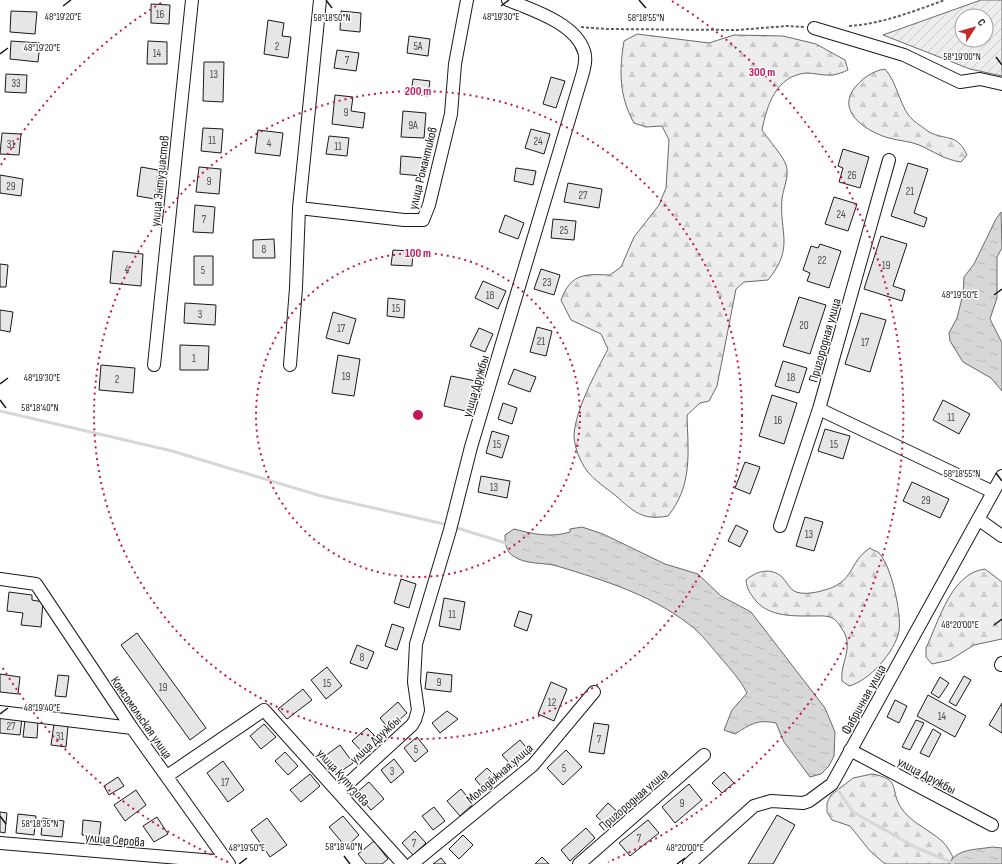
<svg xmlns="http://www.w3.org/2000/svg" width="1002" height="864" font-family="'Sofia Sans Condensed',sans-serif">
	<defs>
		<pattern id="forest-firs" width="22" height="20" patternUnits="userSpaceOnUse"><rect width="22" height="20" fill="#ededed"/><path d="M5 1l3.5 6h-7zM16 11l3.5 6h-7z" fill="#cbcbcb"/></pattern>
		<pattern id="garden-furrows" width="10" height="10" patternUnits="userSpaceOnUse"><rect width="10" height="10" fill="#ededed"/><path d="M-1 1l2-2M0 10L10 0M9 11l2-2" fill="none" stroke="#cbcbcb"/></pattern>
		<pattern id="water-ripples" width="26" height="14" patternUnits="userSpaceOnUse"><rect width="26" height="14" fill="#d7d7d7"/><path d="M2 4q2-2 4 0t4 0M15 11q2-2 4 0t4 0" fill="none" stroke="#b8b8b8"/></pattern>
	</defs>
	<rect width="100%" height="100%" fill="#fff"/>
	<!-- forest -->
	<path fill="url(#forest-firs)" stroke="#6a6a6a" d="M637 34 709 43 734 35 783 36 816 44 845 60 848 70C844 72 838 74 833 75 824 76 815 73 806 73 776 76 767 105 762 130 767 138 784 157 786 165 790 176 783 188 782 199 779 233 795 247 768 280L744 282 736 289 717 386 709 401 700 403 687 415C688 452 693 485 668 516 642 521 633 511 615 495 606 488 594 480 587 471 580 461 575 449 574 437 574 412 596 372 608 349L601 334 571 320 561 300C571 273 585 274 610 275L621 267 634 237 659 205 666 188 669 140 662 126 646 127 634 123C619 96 619 71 624 41Z
		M885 69C898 83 900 110 914 121 918 124 925 129 929 132 947 141 957 133 967 155L961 162C945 160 933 151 919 145 910 141 899 141 889 138 870 133 837 114 853 90 861 79 872 71 885 69Z
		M870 548C872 550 876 551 878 552 891 563 902 615 899 631 895 652 869 681 849 686L842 681C840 664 852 651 845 634 842 629 839 623 834 619 828 615 820 616 813 616 794 616 770 617 756 601 750 593 747 590 746 580 756 571 771 567 782 577 786 581 789 588 794 591 801 595 814 593 821 591 856 583 847 563 870 548Z
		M985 569 1002 582V639L974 645 950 660 932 664 926 657V648C939 621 951 573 985 569Z
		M872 774C901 779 890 789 900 806 910 823 929 829 943 842 947 846 950 852 953 857L949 864H885L870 851 850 826 832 820 827 812V803L831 795 853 778Z"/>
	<!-- garden -->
	<path fill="url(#garden-furrows)" stroke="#6a6a6a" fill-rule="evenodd" d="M981 0H1002V76L970 69 883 35ZM962 16H986V40H962Z"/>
	<!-- water -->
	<path fill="url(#water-ripples)" stroke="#6a6a6a" d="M1001 212 1002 248 997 257V298L990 319 1002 343V391L991 378 963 362 950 341 949 333 957 318 963 294 964 277 974 264 996 219Z
		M582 527 603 534 665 564 698 574 721 596 751 612 825 708 835 732 834 756 829 766 821 774 810 777 784 742 776 723C757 719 751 724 735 734L724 730 732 710 747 693C740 679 730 669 720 657 712 648 705 638 696 630 656 596 606 581 557 566 543 562 526 565 513 556 506 551 505 543 505 535L514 529C533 534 550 538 570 532V529Z
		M992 847 1002 848V864H949C957 848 976 850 992 847Z"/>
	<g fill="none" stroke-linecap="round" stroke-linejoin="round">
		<!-- stream -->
		<path stroke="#d7d7d7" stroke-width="3" d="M0 411 172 451 321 496 444 524
			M457 528 509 544
			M837 789 853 812 917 848 953 863"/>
	</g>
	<!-- building -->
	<path fill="#e6e6e6" stroke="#1a1a1a" d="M151 4 170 5 169 24 151 23Z
		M11 11 37 12 35 34 10 32Z
		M341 11 361 13 360 32 340 30Z
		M268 20 284 23 282 36 291 37 288 58 264 54Z
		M409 36 430 39 428 56 407 53Z
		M11 41 40 43 38 62 10 59Z
		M148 41 167 42V64H147Z
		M337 50 359 53 356 71 334 68Z
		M204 62H224L223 102 203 101Z
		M6 74 27 75 26 93 5 92Z
		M551 77 565 81 556 108 543 104Z
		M413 79 430 81 428 96 411 94Z
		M335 95 353 97 351 111 365 113 363 128 332 124Z
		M403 111 426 113 424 138 401 137Z
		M203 128 223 129 221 153 201 151Z
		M531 129 550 134 544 154 525 148Z
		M258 130 283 133 280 156 255 153Z
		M2 133 21 134 19 155 0 154Z
		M329 136 349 138 347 156 326 154Z
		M843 149 869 157 860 188 839 182 843 168 838 166Z
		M401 156 423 158 422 176 400 174Z
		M908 163 928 169 914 213 927 218 924 227 891 216Z
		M141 167 158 170 155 199 137 196Z
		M199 167 221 169 219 194 196 192Z
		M516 168 536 171 533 185 514 181Z
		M0 175 23 179 21 196 0 193Z
		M568 183 602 189 599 208 564 202Z
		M834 197 857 204 848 231 825 224Z
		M195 205 215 207 213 233 193 232Z
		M505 215 524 223 518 239 499 232Z
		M553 219 576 221 574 240 551 238Z
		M881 236 907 244 893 286 905 290 902 301 864 289Z
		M274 239 275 258H253V240Z
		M820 244 841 251 829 288 807 281 810 273 803 270 811 246 818 248Z
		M393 250 413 251 412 266 391 265Z
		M113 251 143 254 141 286 110 283Z
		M194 256H213V285H194Z
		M0 264 8 265 6 287H0Z
		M541 269 560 275 554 295 534 289Z
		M483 281 506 291 498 309 475 298Z
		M799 297 826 305 810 354 783 346Z
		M388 298 405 300 404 318 387 316Z
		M185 303 216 305 215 325 184 323Z
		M0 310 13 312 10 332 0 330Z
		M333 312 356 319 349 344 326 338Z
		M861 313 886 320 870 372 845 364Z
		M537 327 552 331 546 356 530 352Z
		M479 328 493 334 485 352 470 346Z
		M180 345 209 346 208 370H180Z
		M338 355 360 359 354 396 332 393Z
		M783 361 807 368 799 393 775 386Z
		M101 365 135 368 133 393 99 390Z
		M514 369 536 377 530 392 508 384Z
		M451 376 476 381 470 412 444 406Z
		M772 395 797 403 784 444 759 436Z
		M943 400 970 414 959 434 933 420Z
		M503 403 517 408 512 424 498 419Z
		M825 429 850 436 843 459 818 451Z
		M492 431 509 436 502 458 486 453Z
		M745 462 760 467 750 494 735 488Z
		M481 476 510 481 507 498 478 492Z
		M912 482 949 499 940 518 903 501Z
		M805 517 823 522 814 551 796 546Z
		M736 525 748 531 740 547 728 541Z
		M401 579 416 584 409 608 394 603Z
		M9 592 32 595V600L43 602 41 627 21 625 23 613 7 611Z
		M444 598 465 602 460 630 439 626Z
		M519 611 532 615 527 631 514 626Z
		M392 624 404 628 397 650 385 646Z
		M137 633 206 728 190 740 121 645Z
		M357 645 374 652 367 669 350 663Z
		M327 667 342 686 326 699 311 680Z
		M427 672 452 675 451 692 425 689Z
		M0 674 20 677 18 694 0 692Z
		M58 675 69 676 66 697 55 696Z
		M964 676 971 680 956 706 949 702Z
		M940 677 949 683 939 698 931 693Z
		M551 682 567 689 554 721 538 714Z
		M303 689 312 700 287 719 278 709Z
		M928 695 966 716 955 737 917 716Z
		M895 700 907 706 899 723 887 717Z
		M398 702 407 713 389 729 380 718Z
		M1002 703V733L989 725Z
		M447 711 458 719 440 733 432 723Z
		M0 716 22 718 20 735 0 733Z
		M25 720 38 722 37 738 23 737Z
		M916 720 924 723 910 750 902 747Z
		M594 723 609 725 604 754 589 752Z
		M54 724 68 726 66 747 51 745Z
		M264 724 276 737 261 749 250 736Z
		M367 728 380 741 365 755 352 741Z
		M933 729 941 734 929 757 920 753Z
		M417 737 428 751 415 762 404 748Z
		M520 740 530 752 513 767 502 755Z
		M340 745 353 763 337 774 325 756Z
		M566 750 582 767 563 785 547 768Z
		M285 752 298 766 288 775 275 761Z
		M394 759 404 772 391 783 381 770Z
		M223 761 244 790 228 802 207 773Z
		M487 768 499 780 486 792 475 779Z
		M724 772 734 783 722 793 712 783Z
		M310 774 320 786 301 802 290 790Z
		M118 777 124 786 109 795 104 786Z
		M369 782 384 799 371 810 356 793Z
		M689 784 702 800 675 823 662 807Z
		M461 789 473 804 460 816 447 801Z
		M136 790 146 805 125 821 114 805Z
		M608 803 620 814 608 827 596 816Z
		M434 807 445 821 433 830 422 816Z
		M0 812 7 813 5 833 0 832Z
		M18 814 36 816 34 835 16 833Z
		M777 815 795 825 773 864H748Z
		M343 816 359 835 346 847 329 827Z
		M157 817 168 834 154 842 143 826Z
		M43 818 64 821 62 837 41 835Z
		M267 818 287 845 270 857 251 830Z
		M83 820 101 822 99 837 82 835Z
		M648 820 659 833 630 856 619 843Z
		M586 828 595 838 570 861 561 850Z
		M415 831 426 843 413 855 402 843Z
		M463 835 473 845 459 859 449 849Z
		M374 841 388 859 382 864H366L358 854Z
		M542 857 549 864H535Z
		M441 858 446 864H433Z"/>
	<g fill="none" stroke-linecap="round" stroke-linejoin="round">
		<defs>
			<path id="minor" d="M814 28 904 55 960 82 980 79 1002 84
				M299 208 404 220H423L429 205 451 114 455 64 467 0
				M154 365 192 0
				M290 365 296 288 299 208 320 0
				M819 409 993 492
				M978 519 1002 536
				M780 526 819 409 889 160
				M0 579 36 584 132 728 229 864
				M1001 665 1002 663
				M0 712 132 728
				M850 750 992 825
				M167 776 264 710 403 864
				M339 792 412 725 415 720 418 710 414 682 416 644 450 530 471 447 582 76C584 69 587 59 584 51 575 23 532 10 508 0
				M0 843 227 862
				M412 864 533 765 594 692
				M579 864 704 755
				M689 864 754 806 771 801 803 803 809 801 832 784 1002 476"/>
		</defs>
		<!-- minor casing -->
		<use href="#minor" stroke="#1a1a1a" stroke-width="14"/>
		<!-- path -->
		<path stroke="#5f5f5f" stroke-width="2" stroke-dasharray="3 2" stroke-linecap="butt" d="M849 26C882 24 914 11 945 0
			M581 27 606 29 737 30 787 26 804 27"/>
		<!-- minor -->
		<use href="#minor" stroke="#fff" stroke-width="12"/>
	</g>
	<!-- ticks -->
	<path fill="none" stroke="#1a1a1a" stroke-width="1.5" d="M326 0 332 8M639 0 646 8M63 6 71 0M501 6 509 0M0 54 8 48M996 57 1002 65M994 295 1002 289M0 384 8 378M0 400 6 408M996 473 1002 481M994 625 1002 619M0 714 8 708M0 816 6 824M344 856 350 864M239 864 247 858M677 864 685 858"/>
	<!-- distance rings -->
	<g fill="none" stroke="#c2185b" stroke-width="2" stroke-dasharray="2 4">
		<circle cx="418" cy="415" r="162"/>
		<circle cx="418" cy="415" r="324"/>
		<path d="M228 862A486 486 0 0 1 1 665M1 165A486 486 0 0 1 164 1M672 1A486 486 0 0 1 608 862"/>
	</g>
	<g text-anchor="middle" stroke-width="3" stroke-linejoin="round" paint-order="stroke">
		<!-- number labels -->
		<g font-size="11" fill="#4d4d4d">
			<text x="160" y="18">16</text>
			<text x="277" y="50">2</text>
			<text x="418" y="50">5А</text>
			<text x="157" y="57">14</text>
			<text x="347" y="64">7</text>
			<text x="214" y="78">13</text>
			<text x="16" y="87">33</text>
			<text x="346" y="116">9</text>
			<text x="413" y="129">9А</text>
			<text x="212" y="144">11</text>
			<text x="538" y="145">24</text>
			<text x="269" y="147">4</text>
			<text x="11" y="148">31</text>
			<text x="338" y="150">11</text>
			<text x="852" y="179">26</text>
			<text x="209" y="185">9</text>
			<text x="11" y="190">29</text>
			<text x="910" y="195">21</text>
			<text x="583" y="199">27</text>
			<text x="841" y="218">24</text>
			<text x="204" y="223">7</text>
			<text x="564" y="234">25</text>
			<text x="264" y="253">8</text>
			<text x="822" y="264">22</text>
			<text x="886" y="269">19</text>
			<text x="127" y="273">4</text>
			<text x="203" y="274">5</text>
			<text x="547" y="286">23</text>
			<text x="490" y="299">18</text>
			<text x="396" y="312">15</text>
			<text x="200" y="318">3</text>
			<text x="804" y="329">20</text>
			<text x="341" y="332">17</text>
			<text x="541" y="345">21</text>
			<text x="865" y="346">17</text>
			<text x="194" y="362">1</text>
			<text x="346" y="380">19</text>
			<text x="791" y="381">18</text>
			<text x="117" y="383">2</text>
			<text x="951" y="421">11</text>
			<text x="778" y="424">16</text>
			<text x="497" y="448">15</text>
			<text x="834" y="448">15</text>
			<text x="494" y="491">13</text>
			<text x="926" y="504">29</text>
			<text x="809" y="538">13</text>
			<text x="452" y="618">11</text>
			<text x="362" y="661">8</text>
			<text x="439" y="686">9</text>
			<text x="327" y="687">15</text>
			<text x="163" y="691">19</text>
			<text x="552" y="706">12</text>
			<text x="942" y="720">14</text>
			<text x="11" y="730">27</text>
			<text x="60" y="740">31</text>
			<text x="599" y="743">7</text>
			<text x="416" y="753">5</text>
			<text x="564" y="772">5</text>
			<text x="392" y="775">3</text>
			<text x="225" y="786">17</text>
			<text x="682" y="807">9</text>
			<text x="639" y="842">7</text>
			<text x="414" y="847">7</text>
		</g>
		<!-- street labels -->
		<g font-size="13" fill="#1a1a1a" stroke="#fff">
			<text transform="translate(422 168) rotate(-76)" y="5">улица Романтиков</text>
			<text transform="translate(159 181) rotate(-84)" y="5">улица Энтузиастов</text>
			<text transform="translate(824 340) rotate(-74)" y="5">Пригородная улица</text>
			<text transform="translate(475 386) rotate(-73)" y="5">улица Дружбы</text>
			<text transform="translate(863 699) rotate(-61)" y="5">Фабричная улица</text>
			<text transform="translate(142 717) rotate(55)" y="5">Комсомольская улица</text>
			<text transform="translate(375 739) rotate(-43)" y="5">улица Дружбы</text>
			<text transform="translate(499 773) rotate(-41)" y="5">Молодёжная улица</text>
			<text transform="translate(927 775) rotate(28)" y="5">улица Дружбы</text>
			<text transform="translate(344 777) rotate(48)" y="5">улица Кутузова</text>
			<text transform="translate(633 799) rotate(-41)" y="5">Пригородная улица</text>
			<text transform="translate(115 839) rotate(5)" y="5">улица Серова</text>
		</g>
	</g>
	<g font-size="10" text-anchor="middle" fill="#1a1a1a" stroke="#fff" stroke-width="3" stroke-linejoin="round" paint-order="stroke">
		<text x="63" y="20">48°19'20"E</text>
		<text x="501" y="20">48°19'30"E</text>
		<text x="332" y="21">58°18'50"N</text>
		<text x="646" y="21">58°18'55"N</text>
		<text x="42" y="51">48°19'20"E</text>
		<text x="962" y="60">58°19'00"N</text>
		<text x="960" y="298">48°19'50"E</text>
		<text x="42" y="381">48°19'30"E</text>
		<text x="40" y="411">58°18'40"N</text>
		<text x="962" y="477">58°18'55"N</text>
		<text x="960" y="628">48°20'00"E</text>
		<text x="42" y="711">48°19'40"E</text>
		<text x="40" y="827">58°18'35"N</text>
		<text x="344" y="850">58°18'40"N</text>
		<text x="247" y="851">48°19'50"E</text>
		<text x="685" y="851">48°20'00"E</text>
	</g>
	<circle cx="418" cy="415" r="6" fill="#c2185b" stroke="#fff" stroke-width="2"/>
	<g font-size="12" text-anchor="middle" font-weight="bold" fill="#c2185b" stroke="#fff" stroke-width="3" stroke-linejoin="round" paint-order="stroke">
		<text x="762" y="76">300 m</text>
		<text x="418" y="95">200 m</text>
		<text x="418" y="257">100 m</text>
	</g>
	<!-- north arrow -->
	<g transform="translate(974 28) rotate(53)"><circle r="19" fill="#ffffff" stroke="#a3a3a3"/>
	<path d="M0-3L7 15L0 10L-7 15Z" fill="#c62828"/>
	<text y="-6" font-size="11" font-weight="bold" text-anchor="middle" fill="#1a1a1a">С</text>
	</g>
</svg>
